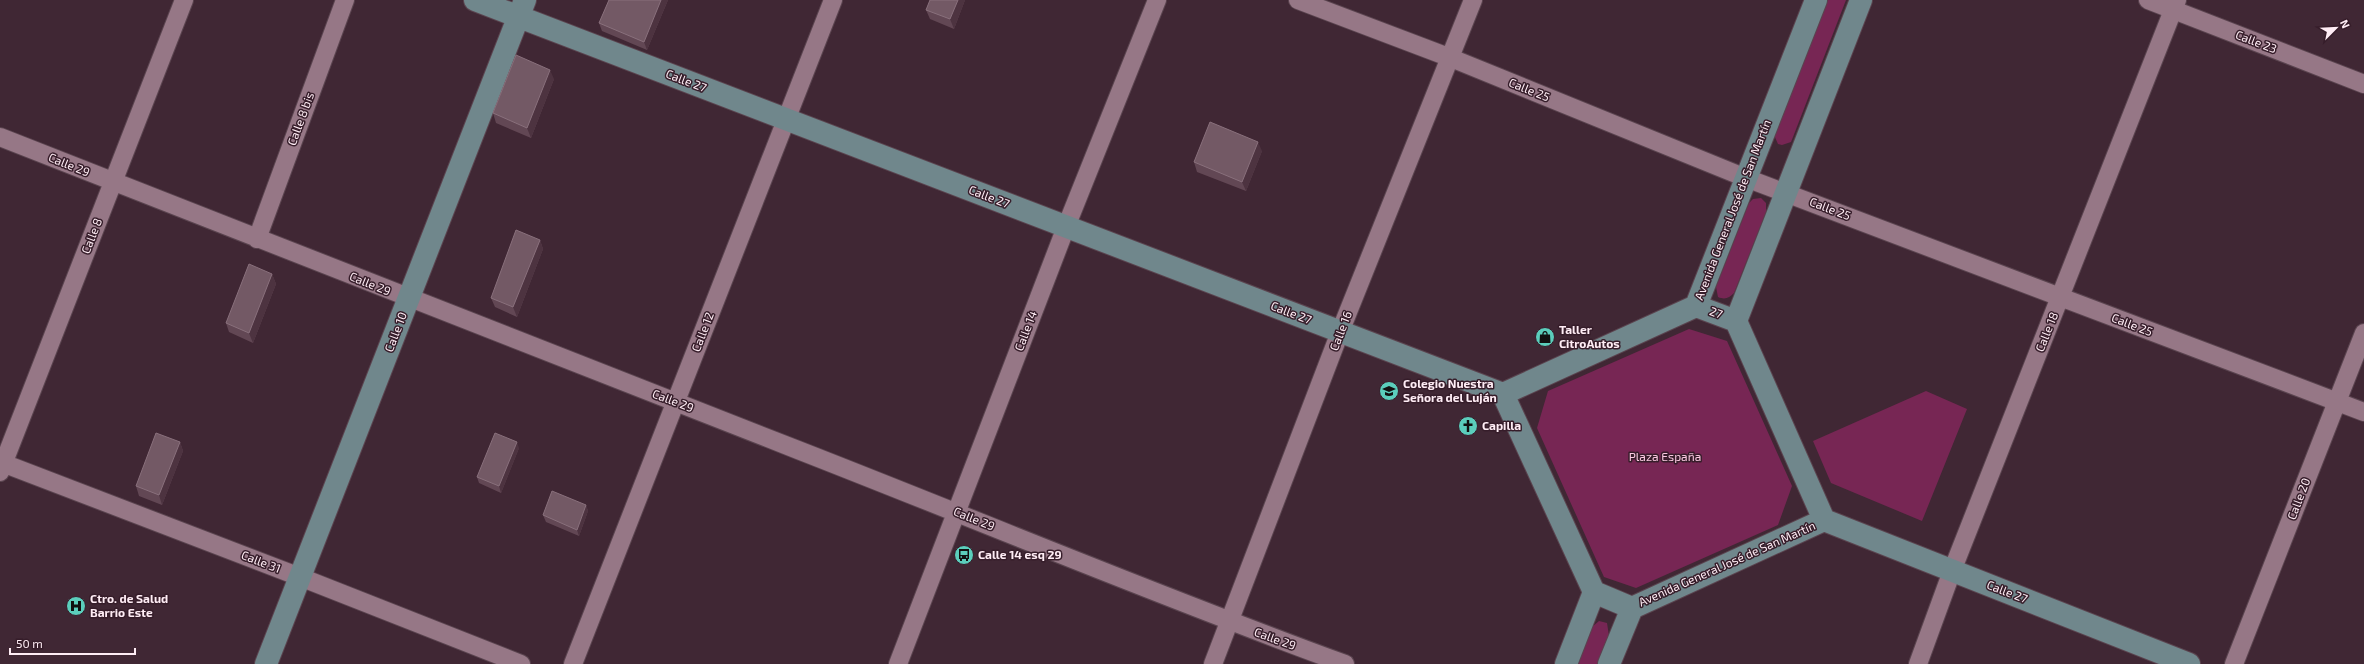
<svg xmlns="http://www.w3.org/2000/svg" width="2364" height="664" font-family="'Exo 2',sans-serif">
	<rect width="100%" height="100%" fill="#402734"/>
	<!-- green -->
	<path fill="#772654" d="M1825 0H1846L1793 137 1791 142 1782 145 1778 144 1774 135Z
		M1761 198 1766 203V212L1734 293C1729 298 1725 300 1718 297L1716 287 1749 203 1753 199Z
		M1689 329 1727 341 1792 486 1778 525 1636 588 1604 577 1537 428 1548 391Z
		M1926 391 1967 409 1922 521 1831 483 1813 441Z
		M1599 621 1607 623 1609 636 1598 664H1577L1592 627Z"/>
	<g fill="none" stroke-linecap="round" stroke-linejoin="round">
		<defs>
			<path id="street" d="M1298 0 1451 58 1746 178 2364 412
				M2148 0 2364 84
				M0 137C265 243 532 345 798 450 980 521 1161 597 1345 664
				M257 239 345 0
				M0 462 300 577 521 664
				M0 472 184 0
				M573 664 833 0
				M898 664 1066 227 1157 0
				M1213 664 1340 332 1473 0
				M1918 664 1952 571 2177 0
				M2234 664 2364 333"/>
			<path id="secondary" d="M475 0 1503 394
				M1696 306 1736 321
				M1824 520 2189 664
				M1594 592 1632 608
				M266 664 525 0
				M1566 664 1594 592 1503 394 1696 306 1816 0
				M1609 664 1632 608 1824 520 1736 321 1861 0"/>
		</defs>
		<!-- street casing -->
		<use href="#street" stroke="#5a444f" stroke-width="20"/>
		<!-- secondary casing -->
		<use href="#secondary" stroke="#5a444f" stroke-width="24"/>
		<!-- street -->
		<use href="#street" stroke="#967786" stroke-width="18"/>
		<!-- secondary -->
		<use href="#secondary" stroke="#70878c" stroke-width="22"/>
	</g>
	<!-- wall -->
	<path fill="#624754" d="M609 0H668L647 50 602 31 599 23Z
		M965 0 954 29 930 19 926 10Z
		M554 79 531 138 496 123 493 113Z
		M1262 151 1246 191 1197 172 1194 162Z
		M540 240 543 249 517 317 495 307 491 298Z
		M272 274 276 284 253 343 229 332 226 323Z
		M180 442 183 451 162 505 139 496 136 486Z
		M519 448 501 493 479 483 477 477Z
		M586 505 588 511 579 536 546 522 543 515Z"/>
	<!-- shaded-wall -->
	<path fill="#4d3340" d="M661 0H668L647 50 644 42Z
		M958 0H965L954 29 950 19Z
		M550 70 554 79 531 138 527 128Z
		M1258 142 1262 151 1246 191 1242 182Z
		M540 240 543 249 517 317 513 307Z
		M272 274 276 284 253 343 249 333Z
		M180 442 183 451 162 505 159 495Z
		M517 442 519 448 501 493 499 486Z
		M586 505 588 511 579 536 577 530Z"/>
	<!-- building -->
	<path fill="#735965" stroke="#89707c" d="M609 0H661L644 42 599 23Z
		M930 0H958L950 19 926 10Z
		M516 55 550 70 527 128 493 113Z
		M1210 122 1258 142 1242 182 1194 162Z
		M516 230 540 240 513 307 491 298Z
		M249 264 272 274 249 333 226 323Z
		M156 433 180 442 159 495 136 486Z
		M495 433 517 442 499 486 477 477Z
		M552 491 586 505 577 530 543 515Z"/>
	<!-- icons -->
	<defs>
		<symbol id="shop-disc" viewBox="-11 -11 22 22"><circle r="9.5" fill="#5bcebc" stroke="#361d2a"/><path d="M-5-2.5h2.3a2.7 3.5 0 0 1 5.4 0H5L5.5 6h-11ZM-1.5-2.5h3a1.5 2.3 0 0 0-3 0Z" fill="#111"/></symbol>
		<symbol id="school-disc" viewBox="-11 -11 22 22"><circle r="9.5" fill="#5bcebc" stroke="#361d2a"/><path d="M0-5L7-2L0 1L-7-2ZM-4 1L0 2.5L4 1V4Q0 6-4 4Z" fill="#111"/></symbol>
		<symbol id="church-disc" viewBox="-11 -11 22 22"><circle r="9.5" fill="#5bcebc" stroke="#361d2a"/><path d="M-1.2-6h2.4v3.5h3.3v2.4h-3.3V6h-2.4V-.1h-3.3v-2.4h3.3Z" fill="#111"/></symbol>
		<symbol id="bus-disc" viewBox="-11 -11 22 22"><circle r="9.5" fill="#5bcebc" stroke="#361d2a"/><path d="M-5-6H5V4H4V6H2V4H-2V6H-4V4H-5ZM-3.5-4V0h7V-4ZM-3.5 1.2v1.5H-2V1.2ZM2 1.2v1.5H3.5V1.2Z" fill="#111"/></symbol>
		<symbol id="hospital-disc" viewBox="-11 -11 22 22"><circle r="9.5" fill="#5bcebc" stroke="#361d2a"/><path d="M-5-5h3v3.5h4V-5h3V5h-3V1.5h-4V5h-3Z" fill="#111"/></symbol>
	</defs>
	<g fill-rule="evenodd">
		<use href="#shop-disc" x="1534" y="326" width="22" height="22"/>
		<use href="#school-disc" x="1378" y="380" width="22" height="22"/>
		<use href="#church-disc" x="1457" y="415" width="22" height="22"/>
		<use href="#bus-disc" x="953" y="544" width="22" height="22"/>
		<use href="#hospital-disc" x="65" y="595" width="22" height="22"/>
	</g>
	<g text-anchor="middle" stroke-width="3" stroke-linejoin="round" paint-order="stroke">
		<!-- street labels -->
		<g font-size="12" fill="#ffedf5" stroke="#361d2a">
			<text transform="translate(2256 42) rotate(21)" y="4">Calle 23</text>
			<text transform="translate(686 81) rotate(21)" y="4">Calle 27</text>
			<text transform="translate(1529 90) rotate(22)" y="4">Calle 25</text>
			<text transform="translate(301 119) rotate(-70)" y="4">Calle 8 bis</text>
			<text transform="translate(69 165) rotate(22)" y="4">Calle 29</text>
			<text transform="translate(989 197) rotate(21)" y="4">Calle 27</text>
			<text transform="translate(1830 209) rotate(21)" y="4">Calle 25</text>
			<text transform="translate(1733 210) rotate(-69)" y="4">Avenida General José de San Martín</text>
			<text transform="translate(92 236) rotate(-69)" y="4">Calle 8</text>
			<text transform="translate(370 284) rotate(22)" y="4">Calle 29</text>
			<text transform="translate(1291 313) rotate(21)" y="4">Calle 27</text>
			<text transform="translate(1716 313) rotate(21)" y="4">27</text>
			<text transform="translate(2132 325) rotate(21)" y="4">Calle 25</text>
			<text transform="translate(1026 331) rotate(-69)" y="4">Calle 14</text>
			<text transform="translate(1341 331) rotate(-69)" y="4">Calle 16</text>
			<text transform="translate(396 332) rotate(-69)" y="4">Calle 10</text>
			<text transform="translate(703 332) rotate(-69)" y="4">Calle 12</text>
			<text transform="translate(2047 332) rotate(-68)" y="4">Calle 18</text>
			<text transform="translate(673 401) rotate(21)" y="4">Calle 29</text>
			<text transform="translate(2299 499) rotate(-69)" y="4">Calle 20</text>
			<text transform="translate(974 519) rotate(22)" y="4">Calle 29</text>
			<text transform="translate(261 562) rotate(21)" y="4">Calle 31</text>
			<text transform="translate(1727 564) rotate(-24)" y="4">Avenida General José de San Martín</text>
			<text transform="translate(2007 592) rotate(21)" y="4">Calle 27</text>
			<text transform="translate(1275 639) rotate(20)" y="4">Calle 29</text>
		</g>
		<!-- poi labels -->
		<g font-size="12" font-weight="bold" fill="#ffedf5" stroke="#361d2a" text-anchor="start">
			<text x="1559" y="334">Taller<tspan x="1559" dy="14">CitroAutos</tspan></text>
			<text x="1403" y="388">Colegio Nuestra<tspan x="1403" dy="14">Señora del Luján</tspan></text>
			<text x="1482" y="430">Capilla</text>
			<text x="978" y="559">Calle 14 esq 29</text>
			<text x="90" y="603">Ctro. de Salud<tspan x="90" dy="14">Barrio Este</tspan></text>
		</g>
		<!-- park labels -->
		<g font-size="12" fill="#fbc9e1" stroke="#361d2a">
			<text x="1665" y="461">Plaza España</text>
		</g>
	</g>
	<!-- north arrow -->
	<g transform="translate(2336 28) rotate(66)" stroke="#361d2a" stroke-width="3" paint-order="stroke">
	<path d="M0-3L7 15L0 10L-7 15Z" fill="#ffedf5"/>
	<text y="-6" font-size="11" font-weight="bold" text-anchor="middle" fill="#ffedf5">N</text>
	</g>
	<!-- scale -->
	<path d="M10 648v6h125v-6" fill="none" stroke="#ffedf5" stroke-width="2"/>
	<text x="16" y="648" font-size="12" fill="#ffedf5" stroke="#361d2a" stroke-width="3" paint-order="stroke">50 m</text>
</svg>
